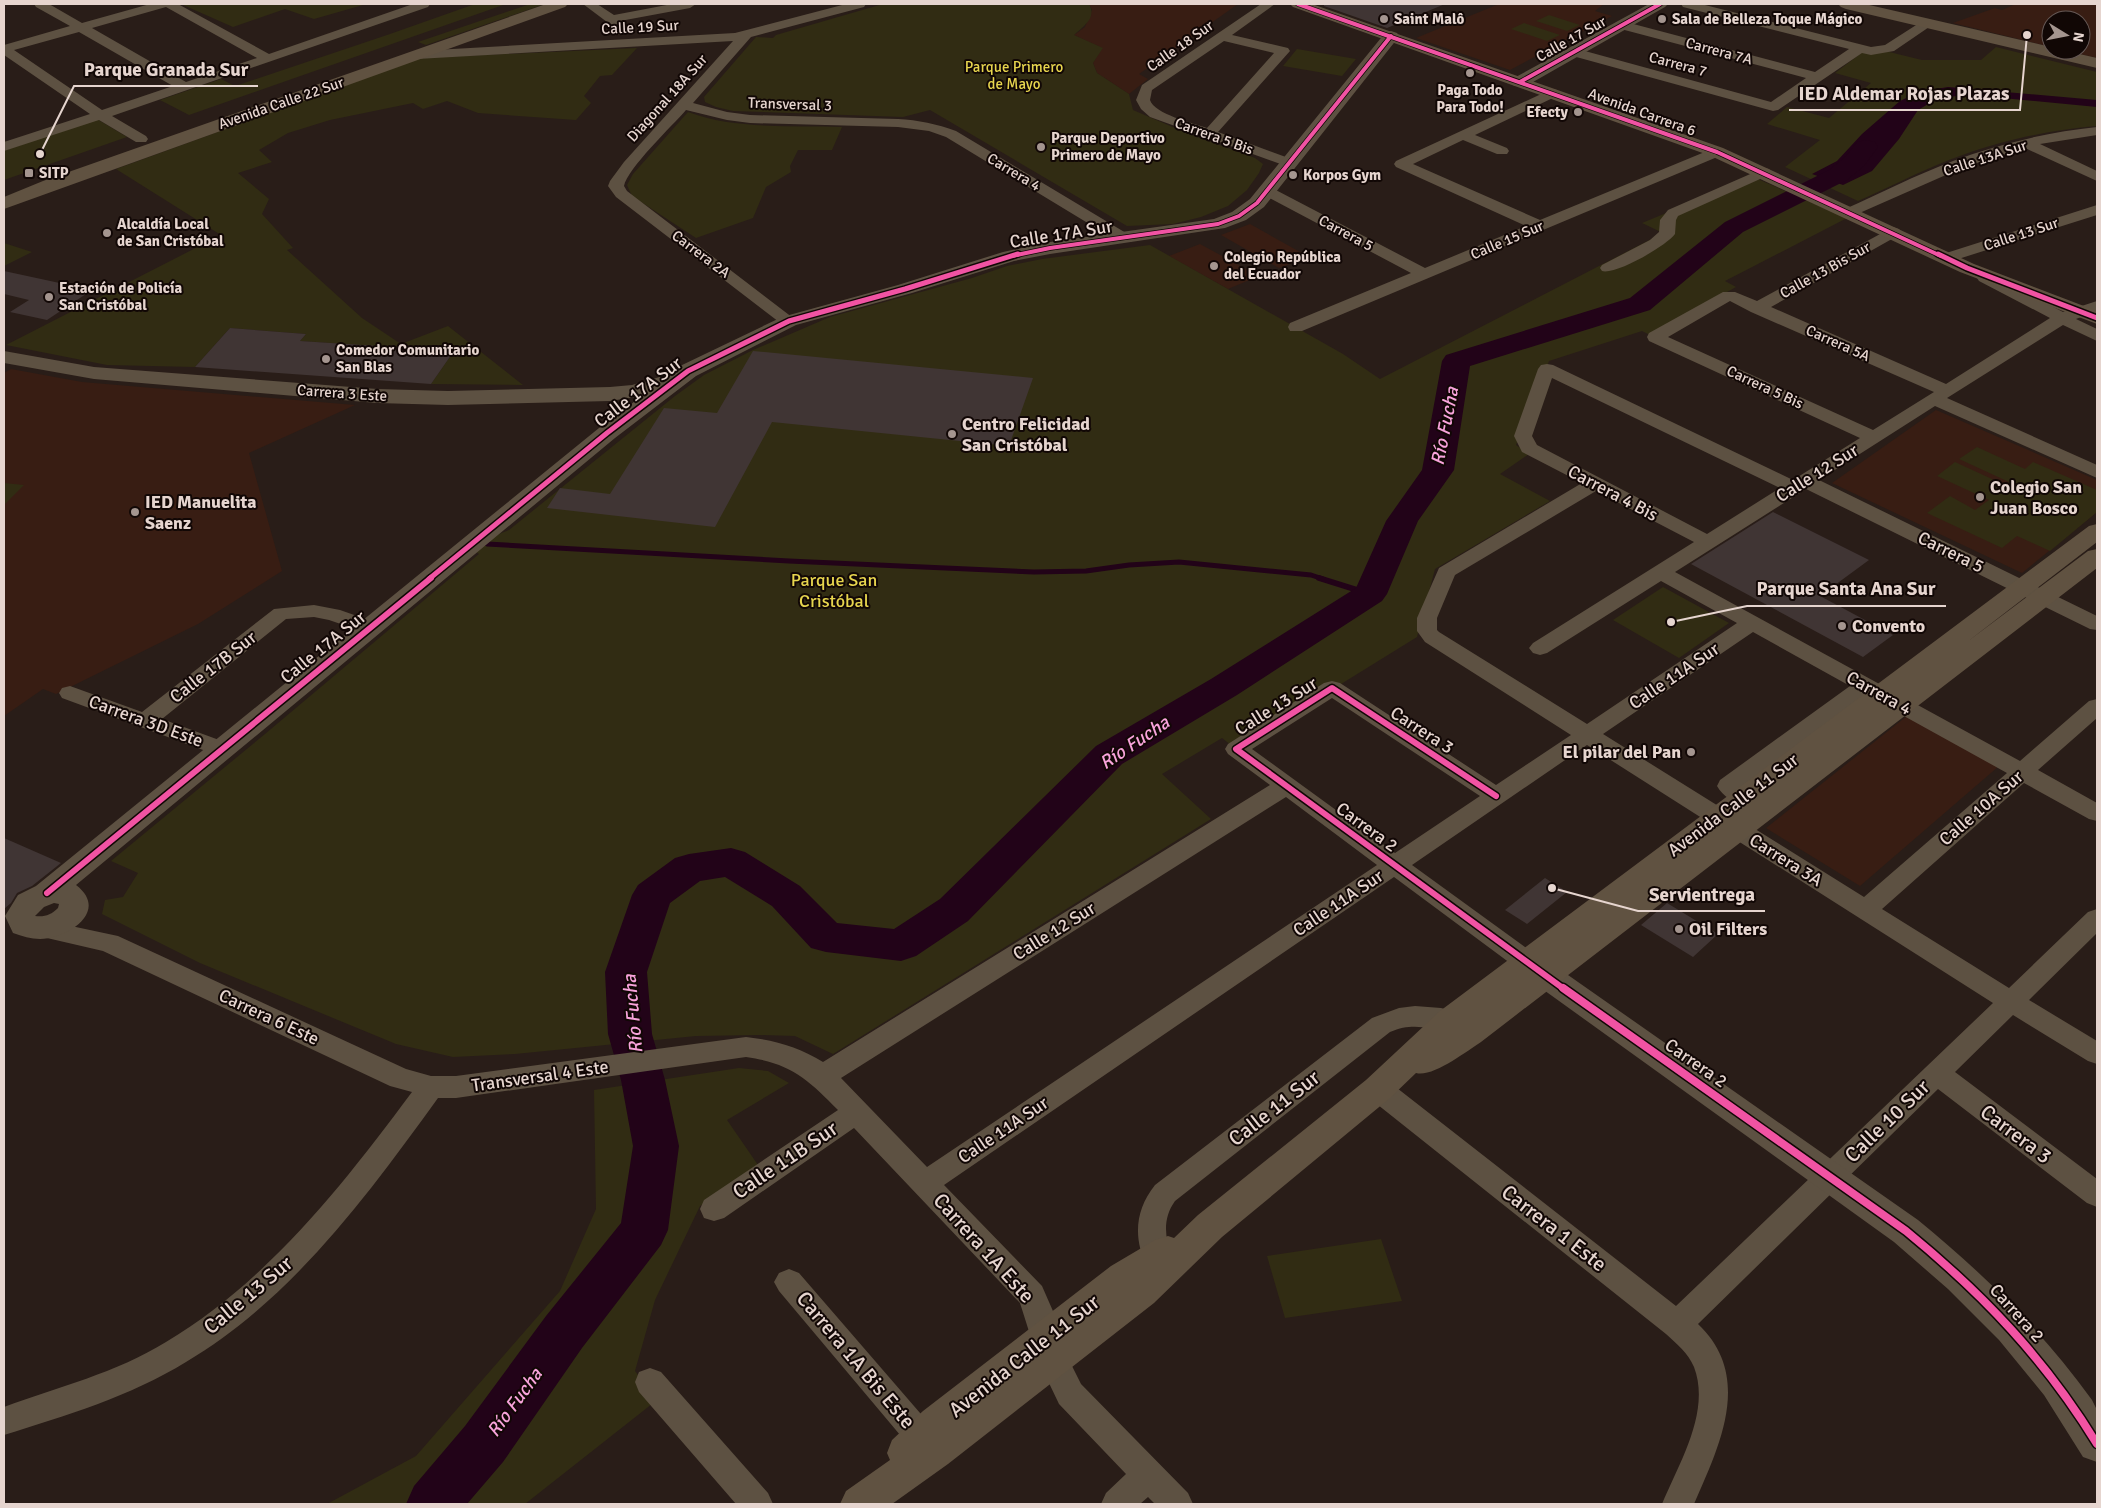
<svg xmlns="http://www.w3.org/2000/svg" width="2101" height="1508" font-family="Signika,sans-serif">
	<rect width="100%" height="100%" fill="#291d18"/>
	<!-- built -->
	<path fill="#381d13" d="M1089 4H1238L1139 74 1148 79 1129 94 1097 73 1093 63 1102 48 1074 35 1085 27 1092 10Z
		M1499 4H1604L1595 11 1612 16 1510 70 1416 38Z
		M2016 4H2097V58L2064 50H2081V20H2051V47L1953 23 1995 8 2002 10Z
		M1250 224 1309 257 1279 268 1221 235Z
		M1200 244 1259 276 1228 289 1169 256Z
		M11 369 82 382 355 405 249 453 282 571 198 624 56 694 43 689 4 716V373Z
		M1936 410 2097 480V512L2022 573 1832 483Z
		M1907 716 1999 766 1860 886 1766 828Z"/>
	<!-- green -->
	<path fill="#312c13" d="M181 4H362L363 5 314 19 285 9 233 27Z
		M475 4H506L189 115 160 100 221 79 235 86 390 34Z
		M530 4H545L426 45 418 42Z
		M883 4H1089C1097 18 1084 26 1074 35L1103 48 1093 63 1097 73 1129 94 1133 110 1189 134 1255 158 1263 164 1259 173 1247 190 1228 206 1201 217 1173 224 1127 226 930 110 903 117 733 111 716 107 705 102 704 97 756 37 773 38 776 35Z
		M1549 15 1580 25 1567 31 1536 21Z
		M1524 23 1560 35 1547 41 1511 29Z
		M1869 47 1922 60H1981L1996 47 2097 72V126C2047 130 1995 142 1949 160 1918 172 1888 188 1858 201L1785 167 1820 140 1767 124 1787 107 1829 118 1871 83 1835 73Z
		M637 48 612 75 600 76 584 96 591 103 576 120 478 113 447 101 423 109 413 103 330 120 288 133 259 150 272 162 238 173 269 199 262 214 293 248 287 250 362 318 401 344 448 326 523 385 431 384 454 351 300 341 306 334 230 328 195 367 107 365 6 345 221 235 116 169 420 58Z
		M1297 49 1356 59 1342 76 1283 66Z
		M688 112C736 130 792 125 842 127L832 150H798L790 166 791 172 766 187 753 218 696 238 632 196 627 185 633 174Z
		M97 119 127 137 4 180V140L15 147Z
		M1753 177 1847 218 1725 281 1736 287 1650 335 1642 331 1549 361 1516 445 1529 454 1500 474 1550 501 1435 569 1417 637 1236 749 1222 738 1162 774 1211 819 833 1054 795 1036 759 1035 696 1036 515 1054 453 1057 396 1044 200 963 102 914 105 900 123 897 138 873 111 861 265 734 479 554 474 550 487 539 509 530 675 396 704 375 753 350 830 317 972 278 1007 266 1042 259 1150 245 1343 354 1380 379 1663 233 1642 223Z
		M4 243 32 252 4 266Z
		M1977 447 2025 469 2033 462 2097 490V512L2050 551 2017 536 2002 548 1927 513 1950 496 1975 510 1989 500 1937 476 1955 462 2005 485 2009 482 1959 459Z
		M4 483 24 485 4 505Z
		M1663 587 1729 623 1679 658 1613 620Z
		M739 1068 768 1071 789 1083 727 1120 758 1165 700 1206 655 1300 635 1371 657 1400 525 1504H327L416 1456 560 1291 596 1209 594 1090Z
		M1381 1239 1402 1301 1285 1318 1267 1256Z"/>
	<!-- water -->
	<path fill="#220318" d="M1948 87 2097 100V107L1981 96H1956L1935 100 1918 110 1899 139 1872 171 1843 185 1812 174 1837 161 1862 134 1900 101 1919 92Z"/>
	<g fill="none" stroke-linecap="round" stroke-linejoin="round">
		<!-- stream-far1 -->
		<path stroke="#220318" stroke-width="5" d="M487 544 789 561 1034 572 1086 571 1129 565 1179 562 1311 575 1323 579"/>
		<!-- stream -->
		<path stroke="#220318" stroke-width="6" d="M1319 578 1370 594"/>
		<!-- river -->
		<path fill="#220318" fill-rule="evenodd" d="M1866 140 1875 142 1878 147 1864 166 1847 180 1743 232 1650 310 1470 366 1454 470 1418 521 1387 594 1382 601 1237 695 1122 764 968 921 916 956 901 961 826 952 811 948 772 906 725 877 700 881 670 903 647 972 652 1034 665 1080 679 1146 668 1230 661 1245 582 1348 503 1462 467 1504H406L414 1486 465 1426 546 1316 621 1223 633 1146 621 1080 608 1034 605 972 632 895 638 885 675 858 689 854 731 848 745 852 800 886 837 923 894 929 940 899 1096 746 1211 679 1356 588 1386 521 1422 470 1442 361 1446 355 1630 298 1725 222 1829 170 1846 156 1857 142Z"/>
	</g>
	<!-- building -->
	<path fill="#403534" d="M1324 4H1445L1387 28 1324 6Z
		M4 271 92 290 47 320 10 312 29 300 4 294Z
		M230 328 306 334 300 341 454 351 431 384 195 367Z
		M753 351 1033 378 1009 446 772 422 715 527 547 508 560 488 610 494 664 408 717 413Z
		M1773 512 1869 560 1820 596 1893 635 1863 657 1691 564Z
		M4 838 61 863 32 886 17 893 11 903 4 909Z
		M1545 878 1567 892 1527 924 1505 910Z
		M1667 903 1718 934 1693 957 1641 925Z"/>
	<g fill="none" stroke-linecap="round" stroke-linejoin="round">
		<!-- minor -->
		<path fill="#5d5142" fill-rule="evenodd" d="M34 4H49L82 23 150 4H178L269 54 413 4H430L428 7 112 116 146 136 148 139 146 142H136L99 120 4 151V142L90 114 4 55V45L70 26 36 7ZM166 7 257 58 186 82 92 28ZM79 32 173 86 102 110 14 50Z
			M583 4H597L614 15 672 4H696L690 8 620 21 626 31 620 35 615 34 607 22Z
			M846 4H866L864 7 751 37 693 103 727 112 750 115 898 119C918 120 937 124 956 131L1131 236 1133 239 1131 242H1119L946 137 929 131 898 127 750 123 727 120 686 110C673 125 627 169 624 186L627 191 797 321 795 325H783L616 197 608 186 610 181 624 162 733 41 417 59 410 55 417 51 735 33Z
			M1261 4H1275L1232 35 1288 48 1290 51 1218 132 1294 160 1296 163 1294 166 1289 167 1150 117 1141 109 1136 100 1142 85ZM1224 41 1274 53 1207 128C1193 123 1154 114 1150 100L1152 90Z
			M1681 4H1701L1871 47 1885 45 1924 20 1929 19 1935 23 1894 51 1871 55 1862 53 1778 110 1773 111 1569 55 1567 52 1574 48 1771 102 1806 78 1617 28 1616 25 1622 21 1815 72 1849 49 1683 7Z
			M1552 89 1557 90 1559 93 1557 96 1475 135 1507 148 1509 151 1507 154H1497L1463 140 1413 164 1540 220 1712 149H1722L1724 152 1722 155 1302 331H1290L1288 327 1290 323 1411 273 1262 194 1259 191 1262 188H1272L1425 268 1526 226 1396 167 1394 164 1396 161Z
			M2097 127V135L2040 144 2097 171V181L2025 148 1964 167 1855 215H1845L1842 212 1845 209C1881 193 1916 175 1953 161 1999 144 2048 132 2097 127Z
			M1764 168 1769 169 1771 172 1769 175 1678 216 1676 220 1675 234C1666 246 1616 275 1602 271L1600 268 1602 265 1650 240 1659 232 1660 220 1668 210Z
			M2097 205V215L1952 261H1940L1938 258 1940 255Z
			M1893 227 1899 229 1901 232 1899 235 1771 307 1946 384 2050 318 1979 281 1977 278 1979 275H1991L2063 312 2097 301V311L2076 319 2097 329V341L2063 325 1947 398 2097 465V478L1935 406 1819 480 2097 616V630L2090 629 1806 489 1675 572 2020 761 2089 701 2097 699V718L2038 770 2097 803V821L2089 819 2024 783 1882 909 2009 988 2088 912 2097 909V933L2029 1000 2097 1041V1064L2088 1061 2013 1015 1955 1072 2097 1179V1207L2087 1203 1938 1089 1698 1324C1754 1377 1719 1446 1694 1504H1662C1679 1463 1711 1412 1694 1367 1688 1353 1677 1344 1666 1334L1368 1097 1365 1089 1368 1081 1378 1078 1388 1081 1676 1306 1993 1003 1587 745 1412 865 1536 955 1540 962 1536 969 1527 971 1518 969 1394 877 944 1185 1042 1286 1056 1318 1068 1358 1081 1384 1188 1493 1193 1504H1155L1148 1497 1140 1504H1101L1106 1493 1126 1474 1059 1404 1038 1360 1020 1303 854 1128 724 1218 714 1221 704 1218 700 1209 704 1200 838 1110C808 1079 790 1063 746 1057L456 1098H438C367 1196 292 1299 186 1362 131 1396 65 1416 4 1435V1407C58 1387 116 1373 166 1342 268 1281 342 1186 412 1092L390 1086 103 951 34 935 31 929 34 923 43 920 118 936 406 1069 431 1076H456L746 1037C774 1040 799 1047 823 1062L1270 785 1228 754 1225 749 1228 744 1324 683 1332 681 1340 683 1496 785 1571 735 1425 642 1417 631V618L1439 568 1582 483 1522 452 1514 436 1538 369 1541 365 1547 364 1553 365 1793 480 1860 438 1649 341 1647 337 1649 333 1723 292H1735L1757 301ZM1730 301 1751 312 1934 392 1873 430 1668 337ZM1552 378 1780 488 1707 534 1537 445 1532 436ZM1596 491 1694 542 1533 643 1529 648 1533 653 1540 655 1547 653 1661 581 1737 623 1587 724 1439 632 1437 630V618L1455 575ZM1753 632 1850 686 1720 780 1717 786C1724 798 1738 807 1752 803L1756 797 1752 791 1744 786 1866 695 2007 773 1864 897 1603 734ZM1332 698 1480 796 1395 853 1252 749ZM1286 797 1377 865 927 1167 841 1078Z
			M314 605 340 610 377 623 380 628 377 633 370 634 329 620 314 617 286 619 162 719 230 744 233 749 230 754 222 756 214 754 62 698 59 693 62 688 70 686 142 712 274 609Z
			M1415 1006 1441 1008 1460 1013 1464 1020 1460 1027C1437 1035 1419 1019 1390 1032L1175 1201C1162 1219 1165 1238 1172 1258L1167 1267 1157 1271 1147 1267C1133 1238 1135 1210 1155 1185L1372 1018 1399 1008Z
			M789 1269 799 1273 933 1428 938 1438 933 1448 922 1453 911 1448 779 1291 774 1282 779 1273Z
			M650 1368 661 1372 768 1493 773 1504H736L639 1392 635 1382 639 1372Z"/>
		<!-- tertiary -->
		<path fill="#5d5142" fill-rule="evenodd" d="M1649 4H1668L1665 7 1526 86H1514L1512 82 1514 78Z
			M1391 31 1397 33 1399 36 1397 39 1264 207 1246 220 1225 228 1050 254 1014 261 912 293 796 325 696 376 615 438 76 885C110 911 68 938 40 939 31 939 22 936 13 933L5 916 18 895 36 886 599 428 642 396 610 401 448 405 377 403 94 379 4 363V351L94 367 377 389 448 391 610 387 632 385 663 376 667 377 680 366 782 317 898 285 1003 252 1050 242 1214 219 1232 212 1250 199 1385 33ZM54 903 59 904 58 908C51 915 45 917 35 916L44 907Z
			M1527 950 1538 954 1918 1220C1984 1274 2042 1331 2092 1400L2097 1410V1462L2083 1457 2044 1395 1999 1340 1948 1289 1894 1242 1516 970 1512 962 1516 954Z"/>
		<!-- secondary -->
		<path fill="#605241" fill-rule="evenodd" d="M546 4H568L565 7 4 209V197L43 181Z
			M1290 4H1312L1723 148 1974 264 2097 311V324L1960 272 1711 156 1293 7Z
			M1838 4H1865L2051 47V50H2062L2097 58V68L1846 9 1841 7Z
			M2097 524V542L1967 642 2088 551 2097 549V568L1481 1042C1467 1051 1432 1078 1416 1073L1390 1098 1222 1237 1154 1303 948 1464 892 1504H840L846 1491 890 1460 887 1453 892 1440 923 1411 1111 1266 1155 1240 1168 1236 1174 1238 1198 1215 1366 1080 1440 1011 2089 526Z"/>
		<defs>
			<path id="cycleway-far3" d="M1298 4 1717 152 1941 256
				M1520 82 1660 4
				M1012 256 1050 248 1218 224 1239 216 1257 203 1391 36"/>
			<path id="cycleway-far2" d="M1938 254 1967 268 2097 318
				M429 579 607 433 688 371 789 321 905 289 1018 254"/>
			<path id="cycleway-far1" d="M1496 796 1332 688 1236 749 1564 989
				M47 893 431 578"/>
			<path id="cycleway" d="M1563 988 1906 1231C1983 1294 2045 1359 2097 1444"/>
		</defs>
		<!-- cycleway-far3 casing -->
		<use href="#cycleway-far3" stroke="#110705" stroke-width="5.5"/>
		<!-- cycleway-far2 casing -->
		<use href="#cycleway-far2" stroke="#110705" stroke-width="8"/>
		<!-- cycleway-far1 casing -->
		<use href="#cycleway-far1" stroke="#110705" stroke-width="9"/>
		<!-- cycleway casing -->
		<use href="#cycleway" stroke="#110705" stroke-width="11"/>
		<!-- cycleway-far3 -->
		<use href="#cycleway-far3" stroke="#f153a3" stroke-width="4"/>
		<!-- cycleway-far2 -->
		<use href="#cycleway-far2" stroke="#f153a3" stroke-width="5"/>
		<!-- cycleway-far1 -->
		<use href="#cycleway-far1" stroke="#f153a3" stroke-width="6"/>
		<!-- cycleway -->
		<use href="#cycleway" stroke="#f153a3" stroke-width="8"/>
	</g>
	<!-- markers -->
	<g fill="#a4958f" stroke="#110705" stroke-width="2">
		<circle cx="1384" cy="19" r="5"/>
		<circle cx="1662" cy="19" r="5"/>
		<circle cx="1470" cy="73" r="5"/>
		<circle cx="1578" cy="112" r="5"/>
		<circle cx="1041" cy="147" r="5"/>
		<rect x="24" y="168" width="10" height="10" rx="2.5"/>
		<circle cx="1293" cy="175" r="5"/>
		<circle cx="107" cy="233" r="5"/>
		<circle cx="1214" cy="266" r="5"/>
		<circle cx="49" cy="297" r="5"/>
		<circle cx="326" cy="359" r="5"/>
		<circle cx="952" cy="434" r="5"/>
		<circle cx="1980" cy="497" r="5"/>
		<circle cx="135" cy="512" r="5"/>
		<circle cx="1842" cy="626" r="5"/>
		<circle cx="1691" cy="752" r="5"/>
		<circle cx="1679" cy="929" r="5"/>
	</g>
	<g text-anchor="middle" stroke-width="4" stroke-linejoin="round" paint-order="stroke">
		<!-- far-poi labels -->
		<g font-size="15" font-weight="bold" fill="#e6d5cf" stroke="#110705" text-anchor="start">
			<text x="1394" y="24">Saint Malô</text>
			<text x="1672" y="24">Sala de Belleza Toque Mágico</text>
			<text x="1470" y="95" text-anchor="middle">Paga Todo<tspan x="1470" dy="17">Para Todo!</tspan></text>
			<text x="1568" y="117" text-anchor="end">Efecty</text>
			<text x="1051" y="143">Parque Deportivo<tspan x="1051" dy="17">Primero de Mayo</tspan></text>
			<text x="39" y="178">SITP</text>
			<text x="1303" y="180">Korpos Gym</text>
			<text x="117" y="229">Alcaldía Local<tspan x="117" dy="17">de San Cristóbal</tspan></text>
			<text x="1224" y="262">Colegio República<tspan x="1224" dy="17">del Ecuador</tspan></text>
			<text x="59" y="293">Estación de Policía<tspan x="59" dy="17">San Cristóbal</tspan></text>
			<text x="336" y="355">Comedor Comunitario<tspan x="336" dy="17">San Blas</tspan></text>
		</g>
		<!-- far-street labels -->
		<g font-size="15" fill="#e6d5cf" stroke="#110705">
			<text transform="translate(640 27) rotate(-3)" y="5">Calle 19 Sur</text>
			<text transform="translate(1571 39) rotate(-29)" y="5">Calle 17 Sur</text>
			<text transform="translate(1180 46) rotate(-35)" y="5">Calle 18 Sur</text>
			<text transform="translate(1719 51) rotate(15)" y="5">Carrera 7A</text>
			<text transform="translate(1678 64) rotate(15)" y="5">Carrera 7</text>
			<text transform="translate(667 98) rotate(-48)" y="5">Diagonal 18A Sur</text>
			<text transform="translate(281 103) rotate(-19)" y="5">Avenida Calle 22 Sur</text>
			<text transform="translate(790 104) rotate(2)" y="5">Transversal 3</text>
			<text transform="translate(1642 112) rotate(20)" y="5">Avenida Carrera 6</text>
			<text transform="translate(1214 136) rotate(20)" y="5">Carrera 5 Bis</text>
			<text transform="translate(1985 158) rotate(-18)" y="5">Calle 13A Sur</text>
			<text transform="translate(1014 172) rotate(31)" y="5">Carrera 4</text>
			<text transform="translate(1346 233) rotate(28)" y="5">Carrera 5</text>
			<text transform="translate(2021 234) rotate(-18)" y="5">Calle 13 Sur</text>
			<text transform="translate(1507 240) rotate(-23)" y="5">Calle 15 Sur</text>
			<text transform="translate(701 254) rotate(37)" y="5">Carrera 2A</text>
			<text transform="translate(1825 270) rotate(-29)" y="5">Calle 13 Bis Sur</text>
			<text transform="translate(1838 343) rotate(24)" y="5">Carrera 5A</text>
			<text transform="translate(1765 387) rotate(25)" y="5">Carrera 5 Bis</text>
			<text transform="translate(342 393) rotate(4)" y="5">Carrera 3 Este</text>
		</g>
		<!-- far-park labels -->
		<g font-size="15" fill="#e7d54e" stroke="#110705">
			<text x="1014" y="72">Parque Primero<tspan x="1014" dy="17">de Mayo</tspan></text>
		</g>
		<!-- street labels -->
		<g font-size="18" fill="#e6d5cf" stroke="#110705">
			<text transform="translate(1061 234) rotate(-9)" y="6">Calle 17A Sur</text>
			<text transform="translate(638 392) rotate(-37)" y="6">Calle 17A Sur</text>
			<text transform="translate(1817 473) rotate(-32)" y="6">Calle 12 Sur</text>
			<text transform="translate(1613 493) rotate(28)" y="6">Carrera 4 Bis</text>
			<text transform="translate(1951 552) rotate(26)" y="6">Carrera 5</text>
			<text transform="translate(323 647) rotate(-39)" y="6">Calle 17A Sur</text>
			<text transform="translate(213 667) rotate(-38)" y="6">Calle 17B Sur</text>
			<text transform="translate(1674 676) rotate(-34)" y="6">Calle 11A Sur</text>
			<text transform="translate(1879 693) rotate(29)" y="6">Carrera 4</text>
			<text transform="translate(1276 706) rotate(-32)" y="6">Calle 13 Sur</text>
			<text transform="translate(146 721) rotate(20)" y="6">Carrera 3D Este</text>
			<text transform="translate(1422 730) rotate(33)" y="6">Carrera 3</text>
			<text transform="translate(1733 805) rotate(-37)" y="6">Avenida Calle 11 Sur</text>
			<text transform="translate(1981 808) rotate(-41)" y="6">Calle 10A Sur</text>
			<text transform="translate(1367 827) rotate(36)" y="6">Carrera 2</text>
			<text transform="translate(1786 860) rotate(32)" y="6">Carrera 3A</text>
			<text transform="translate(1338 903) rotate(-34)" y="6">Calle 11A Sur</text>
			<text transform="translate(1054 931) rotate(-32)" y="6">Calle 12 Sur</text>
			<text transform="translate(269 1017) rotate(25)" y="6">Carrera 6 Este</text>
			<text transform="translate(1696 1063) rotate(35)" y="6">Carrera 2</text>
			<text transform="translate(540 1076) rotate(-8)" y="6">Transversal 4 Este</text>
			<text transform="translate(1003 1130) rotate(-34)" y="6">Calle 11A Sur</text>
			<text transform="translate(2017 1313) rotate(48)" y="6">Carrera 2</text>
		</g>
		<!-- poi labels -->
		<g font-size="18" font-weight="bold" fill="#e6d5cf" stroke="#110705" text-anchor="start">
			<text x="962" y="430">Centro Felicidad<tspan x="962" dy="21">San Cristóbal</tspan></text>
			<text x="1990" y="493">Colegio San<tspan x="1990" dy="21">Juan Bosco</tspan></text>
			<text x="145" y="508">IED Manuelita<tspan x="145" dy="21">Saenz</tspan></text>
			<text x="1852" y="632">Convento</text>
			<text x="1681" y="758" text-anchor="end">El pilar del Pan</text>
			<text x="1689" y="935">Oil Filters</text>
		</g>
		<!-- park labels -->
		<g font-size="18" fill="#e7d54e" stroke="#110705">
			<text x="834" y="586">Parque San<tspan x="834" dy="21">Cristóbal</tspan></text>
		</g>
		<!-- water labels -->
		<g font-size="19" font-style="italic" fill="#f8a3db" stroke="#110705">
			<text transform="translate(1444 426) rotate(-79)" y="7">Río Fucha</text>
			<text transform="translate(1134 742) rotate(-34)" y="7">Río Fucha</text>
			<text transform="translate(632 1014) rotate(-95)" y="7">Río Fucha</text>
			<text transform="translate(514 1402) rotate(-54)" y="7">Río Fucha</text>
		</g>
		<!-- near-street labels -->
		<g font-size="21" fill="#e6d5cf" stroke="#110705">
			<text transform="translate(1274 1108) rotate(-38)" y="7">Calle 11 Sur</text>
			<text transform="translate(1887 1121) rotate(-44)" y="7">Calle 10 Sur</text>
			<text transform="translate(2016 1134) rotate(37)" y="7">Carrera 3</text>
			<text transform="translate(785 1160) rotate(-34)" y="7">Calle 11B Sur</text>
			<text transform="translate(1554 1228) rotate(38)" y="7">Carrera 1 Este</text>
			<text transform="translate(984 1248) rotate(48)" y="7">Carrera 1A Este</text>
			<text transform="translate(248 1295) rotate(-40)" y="7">Calle 13 Sur</text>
			<text transform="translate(1024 1356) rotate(-38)" y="7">Avenida Calle 11 Sur</text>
			<text transform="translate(856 1360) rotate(50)" y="7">Carrera 1A Bis Este</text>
		</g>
	</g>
	<!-- callouts -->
	<path fill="none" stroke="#e6d5cf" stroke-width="2" d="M40 154L74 86H258M2027 35L2020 110H1789M1671 622L1747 606H1946M1552 888L1638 911H1765"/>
	<g fill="#e6d5cf" stroke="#110705" stroke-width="2">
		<circle cx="40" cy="154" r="5"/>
		<circle cx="2027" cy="35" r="5"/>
		<circle cx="1671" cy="622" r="5"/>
		<circle cx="1552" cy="888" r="5"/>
	</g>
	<g font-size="19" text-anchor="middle" font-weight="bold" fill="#e6d5cf" stroke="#110705" stroke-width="4" stroke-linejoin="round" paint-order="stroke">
		<text x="166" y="76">Parque Granada Sur</text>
		<text x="1904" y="100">IED Aldemar Rojas Plazas</text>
		<text x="1846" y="595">Parque Santa Ana Sur</text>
		<text x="1702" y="901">Servientrega</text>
	</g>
	<!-- border -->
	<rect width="2101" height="1508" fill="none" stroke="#e6d5cf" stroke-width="10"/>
	<!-- north arrow -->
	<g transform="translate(2066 35) rotate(100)"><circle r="24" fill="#110705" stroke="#665956"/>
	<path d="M0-4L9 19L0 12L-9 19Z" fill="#a4958f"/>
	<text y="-8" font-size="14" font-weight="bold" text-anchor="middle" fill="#e6d5cf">N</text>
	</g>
</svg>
